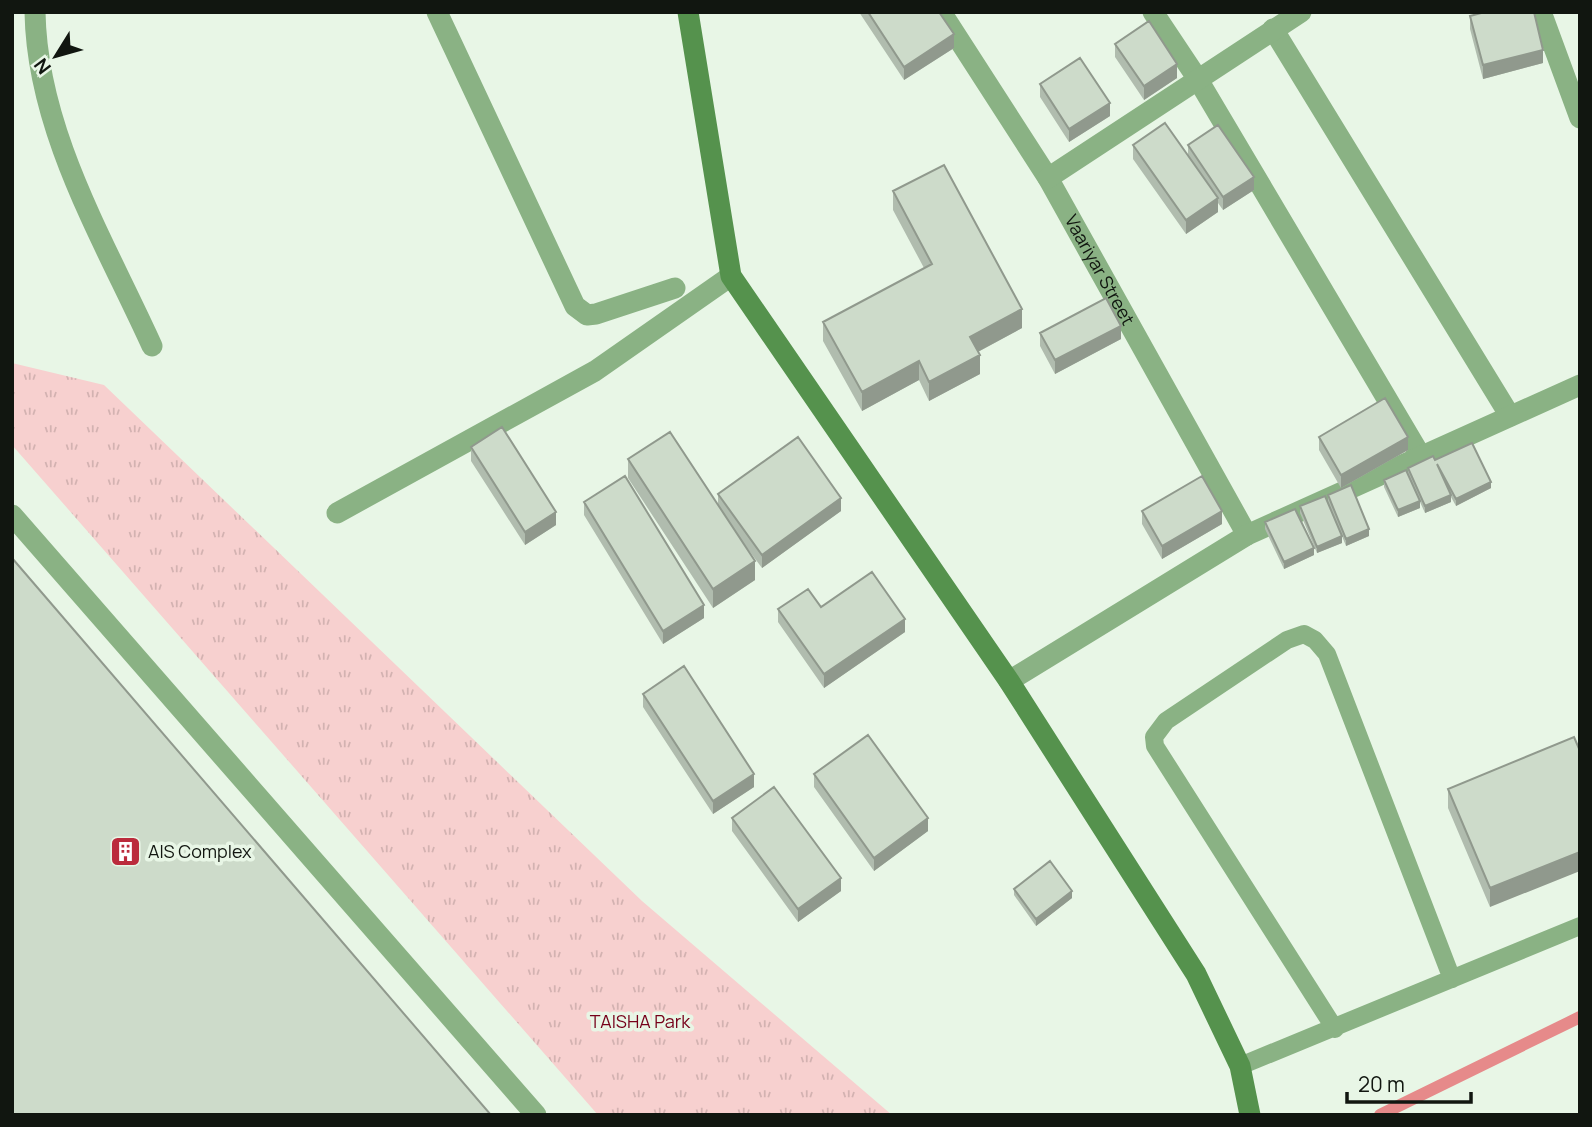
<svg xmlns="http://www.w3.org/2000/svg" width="1592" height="1127" font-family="Manrope,sans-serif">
	<defs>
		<pattern id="grass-tufts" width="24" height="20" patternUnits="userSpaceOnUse" patternTransform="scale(1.75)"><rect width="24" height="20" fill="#f7d0cf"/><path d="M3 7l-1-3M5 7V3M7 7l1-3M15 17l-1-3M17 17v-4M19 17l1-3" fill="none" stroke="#d3b2b1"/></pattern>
	</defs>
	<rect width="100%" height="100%" fill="#e8f6e6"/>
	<!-- grass -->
	<path fill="url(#grass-tufts)" d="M12 363 104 385 642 901 892 1115H598L12 445Z"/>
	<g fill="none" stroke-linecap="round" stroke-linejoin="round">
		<!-- stream -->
		<path stroke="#e68a8a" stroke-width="12" d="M1380 1115 1580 1017"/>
		<!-- lane -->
		<path stroke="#8ab284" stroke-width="18" d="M1335 1029 1155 746 1154 737 1166 721 1287 640 1304 634 1315 640 1327 654 1452 979
			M1240 1066 1580 926"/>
		<!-- street -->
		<g stroke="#8ab284" stroke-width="21">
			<path d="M35 12C37 131 104 240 152 346"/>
			<path d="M437 12 575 306 587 315 596 314 675 288"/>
			<path id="s1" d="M941 12 1048 178 1247 535"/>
			<path d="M1153 12 1197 78 1422 458"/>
			<path d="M1541 12 1580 118"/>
			<path d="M1273 29 1510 416"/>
			<path d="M1048 178 1301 12"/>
			<path d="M337 513 595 371 731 276"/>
			<path d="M12 515 536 1115"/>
			<path d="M1009 681 1247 535 1580 385"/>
		</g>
		<!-- secondary -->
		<path stroke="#55924d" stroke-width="21" d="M688 12 731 276 1009 681 1196 974 1240 1066 1250 1115"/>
	</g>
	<!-- wall -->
	<path fill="#b0bcae" d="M859 12H939L954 48 904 80Z
		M1470 16 1543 63 1483 79 1470 29Z
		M1115 44 1177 78 1144 100 1115 57Z
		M1040 84 1110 116 1069 142 1040 97Z
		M1133 145 1188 155V145L1254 190 1223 210 1218 203V212L1186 234 1133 159Z
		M893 191 1022 328 978 352 980 374 929 401 919 380 862 411 823 341V322L924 268 893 210Z
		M1040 333 1121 339 1055 374 1040 346Z
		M1319 437 1408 450 1341 488 1319 450Z
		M471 447 556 525 525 545 471 461Z
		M628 459 718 504V494L841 511 762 568 741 540 755 580 713 608 628 478Z
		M1435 460 1491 488 1456 506 1451 497V502L1425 513 1420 502V508L1398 517 1384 487V480L1408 474V468Z
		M1328 495 1369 536 1346 546 1328 502Z
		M584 502 704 618 663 644 584 515Z
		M1300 506 1342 543 1317 553 1300 513Z
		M1142 511 1222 524 1162 559 1142 524Z
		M1265 522 1314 555 1284 569 1265 529Z
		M821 607 905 632 824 688 778 622V609Z
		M643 694 754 787 713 814 643 707Z
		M1574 737 1490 907 1448 808V789Z
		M814 774 928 831 874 871 814 787Z
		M732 818 841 891 798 922 732 831Z
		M1014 889 1072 898 1036 926 1014 895Z"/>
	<!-- shaded-wall -->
	<path fill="#90998d" d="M954 34V48L904 80V67Z
		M1543 50V63L1483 79V65Z
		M1177 64V78L1144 100V86Z
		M1110 103V116L1069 142V129Z
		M1254 177V190L1223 210V197Z
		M1218 198V212L1186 234V220Z
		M1022 309V328L970 356V337Z
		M1121 326V339L1055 374V360Z
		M980 355V374L929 401V382Z
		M919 361V380L862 411V392Z
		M1408 437V450L1341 488V475Z
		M1491 482V488L1456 506V499Z
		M1451 495V502L1425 513V506Z
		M841 498V511L762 568V555Z
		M1420 501V508L1398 517V510Z
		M1222 511V524L1162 559V546Z
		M556 512V525L525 545V532Z
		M1369 529V536L1346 546V539Z
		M1342 536V543L1317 553V547Z
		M1314 548V555L1284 569V562Z
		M755 561V580L713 608V589Z
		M704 605V618L663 644V631Z
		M905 619V632L824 688V674Z
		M754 774V787L713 814V801Z
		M928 818V831L874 871V858Z
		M1580 852V871L1490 907V888Z
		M841 878V891L798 922V909Z
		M1072 891V898L1036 926V919Z"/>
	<!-- building -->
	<path fill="#cddbca" stroke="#90998d" stroke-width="2" d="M868 12H939L954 34 904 67Z
		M1485 12H1534L1543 50 1483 65 1470 16Z
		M1149 21 1177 64 1144 86 1115 44Z
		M1080 58 1110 103 1069 129 1040 84Z
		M1165 123 1218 198 1186 220 1133 145Z
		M1218 125 1254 177 1223 197 1188 145Z
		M944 165 1022 309 970 337 980 355 929 382 919 361 862 392 823 322 932 264 893 191Z
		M1106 298 1121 326 1055 360 1040 333Z
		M1385 398 1408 437 1341 475 1319 437Z
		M502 427 556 512 525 532 471 447Z
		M670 432 755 561 713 589 628 459Z
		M798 437 841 498 762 555 718 494Z
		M1472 443 1491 482 1456 499 1437 464 1451 495 1425 506 1408 468 1433 456 1435 460Z
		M1406 470 1420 501 1398 510 1384 480Z
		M625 476 704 605 663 631 584 502Z
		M1202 476 1222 511 1162 546 1142 511Z
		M1351 485 1369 529 1346 539 1328 495Z
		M1325 496 1342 536 1317 547 1300 506Z
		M1295 509 1314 548 1284 562 1265 522Z
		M12 558 491 1115H12Z
		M872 572 905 619 824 674 778 609 808 589 821 607Z
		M684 666 754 774 713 801 643 694Z
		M868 735 928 818 874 858 814 774Z
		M1574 737 1580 751V852L1490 888 1448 789Z
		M774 787 841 878 798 909 732 818Z
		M1050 861 1072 891 1036 919 1014 889Z"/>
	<!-- icons -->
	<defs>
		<symbol id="building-square" viewBox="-11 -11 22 22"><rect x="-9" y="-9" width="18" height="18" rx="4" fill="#bb2b3c" stroke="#e8f6e6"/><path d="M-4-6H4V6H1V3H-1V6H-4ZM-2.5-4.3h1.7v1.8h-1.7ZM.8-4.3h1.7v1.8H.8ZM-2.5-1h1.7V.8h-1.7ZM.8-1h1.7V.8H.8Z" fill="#fff"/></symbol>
	</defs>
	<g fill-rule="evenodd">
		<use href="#building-square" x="108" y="834" width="35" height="35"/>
	</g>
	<g text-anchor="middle" stroke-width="7" stroke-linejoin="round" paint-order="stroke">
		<!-- street labels -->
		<g font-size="18" fill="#111610" stroke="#e8f6e6">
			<text dy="6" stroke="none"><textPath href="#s1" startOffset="303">Vaariyar Street</textPath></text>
		</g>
		<!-- poi labels -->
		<g font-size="18" fill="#111610" stroke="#e8f6e6" text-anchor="start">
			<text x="148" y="858">AIS Complex</text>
		</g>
		<!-- park labels -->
		<g font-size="18" fill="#76001a" stroke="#e8f6e6">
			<text x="640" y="1028">TAISHA Park</text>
		</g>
	</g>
	<!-- border -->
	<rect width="1592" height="1127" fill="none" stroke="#111610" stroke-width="28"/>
	<!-- north arrow -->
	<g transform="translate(56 56) rotate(233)" stroke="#e8f6e6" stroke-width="5" paint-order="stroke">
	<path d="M0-5L12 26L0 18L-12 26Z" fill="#111610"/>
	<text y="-10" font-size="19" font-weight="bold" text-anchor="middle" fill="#111610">N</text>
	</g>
	<!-- scale -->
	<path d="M1347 1092v10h124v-10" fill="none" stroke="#111610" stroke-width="3.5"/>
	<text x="1358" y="1092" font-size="21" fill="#111610" stroke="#e8f6e6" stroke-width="5" paint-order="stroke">20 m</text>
</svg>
